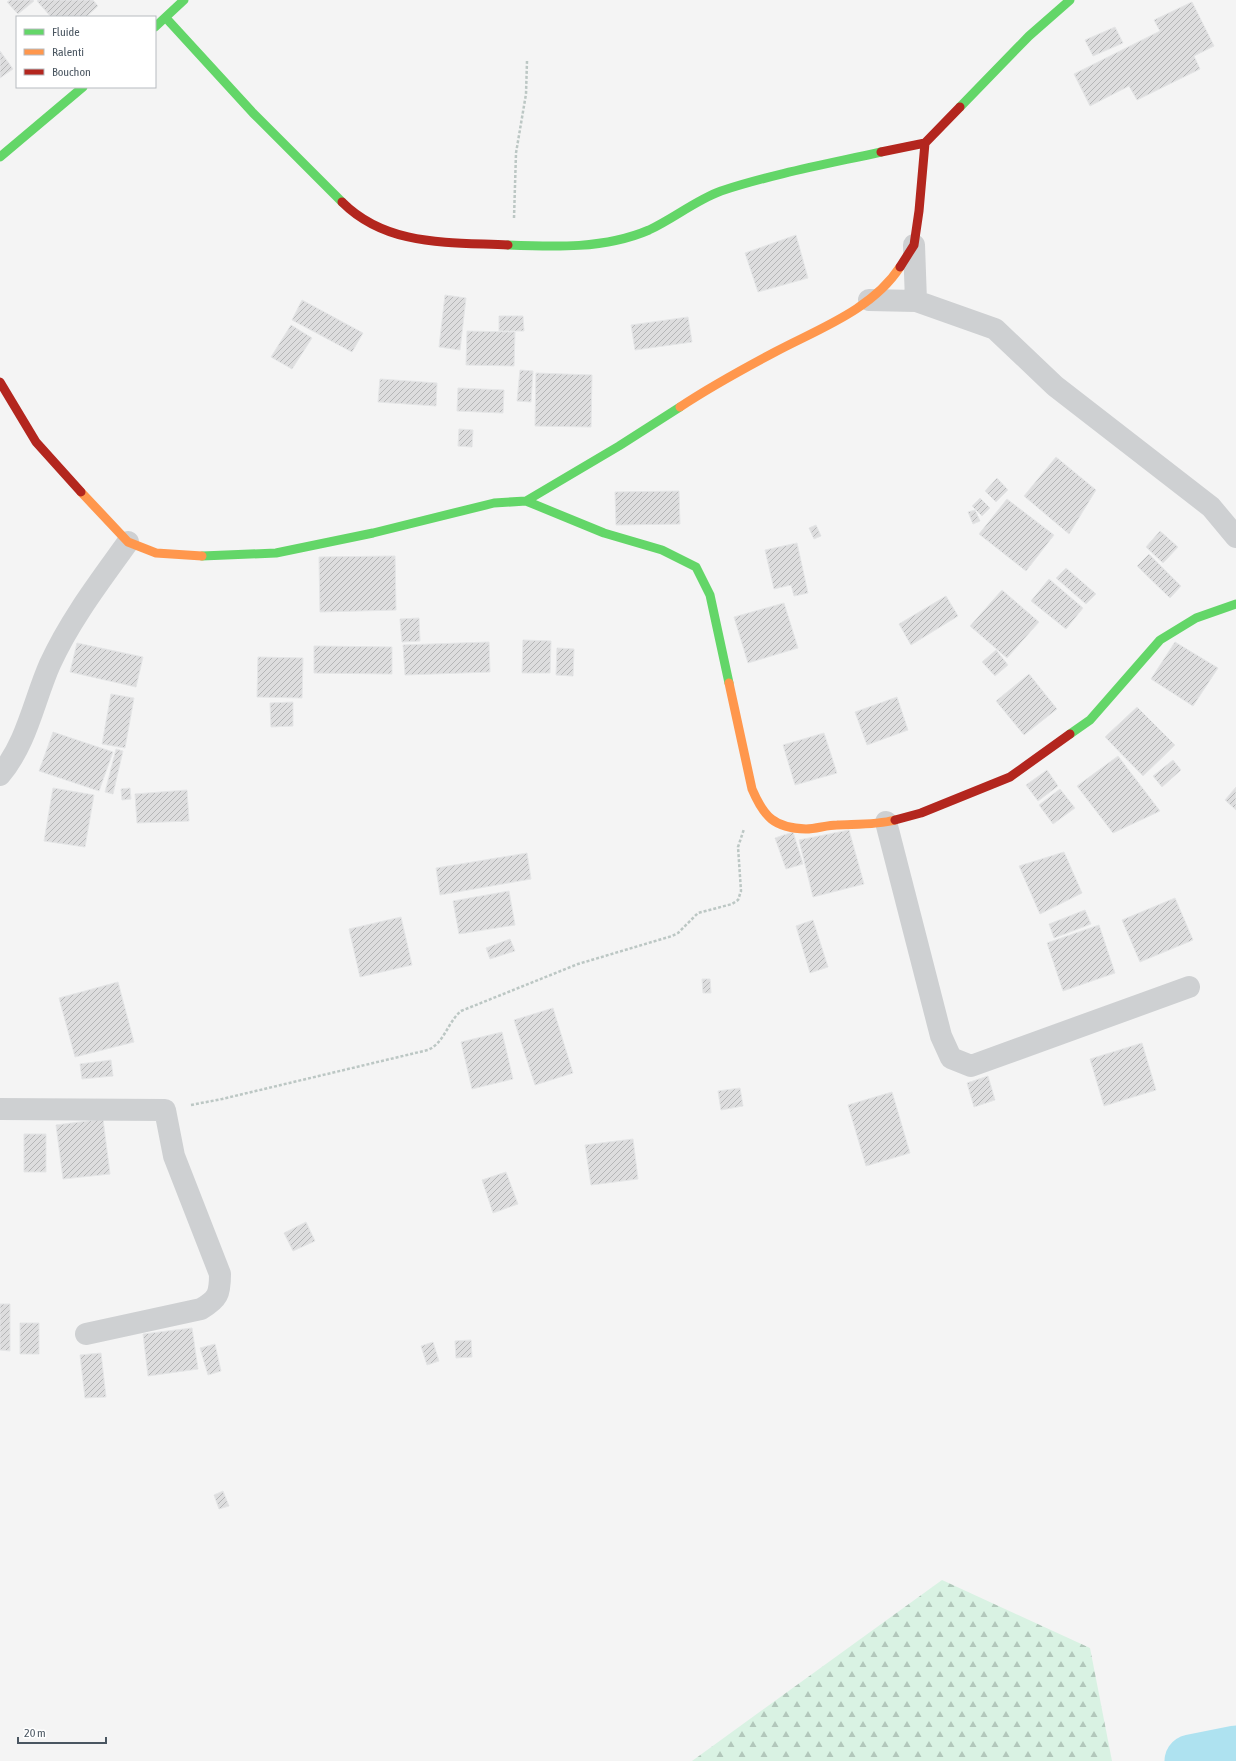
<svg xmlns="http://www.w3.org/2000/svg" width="1236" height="1761" font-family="'Asap Condensed',sans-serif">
	<defs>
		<pattern id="forest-firs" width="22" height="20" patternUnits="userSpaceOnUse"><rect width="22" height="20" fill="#d9f2e3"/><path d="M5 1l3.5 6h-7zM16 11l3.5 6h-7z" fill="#b2c7bb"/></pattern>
		<pattern id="building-hatch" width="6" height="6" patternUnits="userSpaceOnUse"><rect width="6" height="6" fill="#ddddde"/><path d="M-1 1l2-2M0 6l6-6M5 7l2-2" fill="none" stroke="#b5b6b7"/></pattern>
	</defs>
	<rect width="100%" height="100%" fill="#f4f4f4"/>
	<!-- forest -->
	<path fill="url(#forest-firs)" d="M942 1580 1090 1648 1112 1761H692Z"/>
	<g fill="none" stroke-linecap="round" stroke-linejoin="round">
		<!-- river -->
		<path stroke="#aee2f0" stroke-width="53" d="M1191 1761 1236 1752"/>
	</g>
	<!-- building -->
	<path fill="url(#building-hatch)" stroke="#e5e6e7" d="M10 0H33L34 1 18 14 7 2Z
		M38 0H93L98 6 86 17H51L37 1Z
		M1192 2 1214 46 1194 56 1200 69 1137 100 1129 86 1090 106 1074 74 1160 31 1154 20Z
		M1115 27 1123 43 1093 56 1085 40Z
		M0 51 13 69 0 78Z
		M796 235 808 278 758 292 745 253Z
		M445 295 466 298 460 350 439 347Z
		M302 300 363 333 352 352 292 320Z
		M499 316H523L524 331H499Z
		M688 317 692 342 635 350 631 325Z
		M291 325 312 338 292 369 271 357Z
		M467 331 515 332 514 366 466 365Z
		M520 370 533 371 531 402 517 401Z
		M536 373 592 375 591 427 535 426Z
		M380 379 437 383 436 406 378 402Z
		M458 388 504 390 503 413 457 411Z
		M459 429 473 430 472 447 458 446Z
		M1056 457 1096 490 1069 534 1024 496Z
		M997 478 1008 490 996 502 985 491Z
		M679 491 680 524 616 525 615 492Z
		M980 498 990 508 982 516 972 506Z
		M1007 499 1054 535 1026 571 979 534Z
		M975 510 980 521 973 524 968 512Z
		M816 525 821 536 814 539 809 528Z
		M1160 531 1178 547 1163 563 1146 547Z
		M797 543 808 593 794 596 791 585 774 589 765 550Z
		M1149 554 1181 586 1170 598 1137 566Z
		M395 556 396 610 320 612 319 557Z
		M1066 568 1096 594 1086 604 1056 578Z
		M1049 579 1083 608 1066 629 1031 601Z
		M1002 590 1039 622 1007 658 970 626Z
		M946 596 958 616 911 645 899 624Z
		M784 603 798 648 748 663 734 617Z
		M419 618 420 641 402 642 400 619Z
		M523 640 551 641 550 673H522Z
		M489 642 490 672 405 675 403 645Z
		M1175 642 1218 668 1193 706 1151 679Z
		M77 643 143 657 136 687 70 672Z
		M314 646 392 647V674L314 673Z
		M557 648 574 649 573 676 556 675Z
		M996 650 1008 665 995 676 982 662Z
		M258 657 303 658 302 698 257 697Z
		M1029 674 1057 709 1024 735 996 701Z
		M111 694 134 698 125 748 102 744Z
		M897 697 908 730 867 745 855 712Z
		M293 702V726L271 727 270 703Z
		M1137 707 1175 745 1143 776 1105 737Z
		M53 732 113 752 99 791 39 771Z
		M824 733 837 773 795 785 783 745Z
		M116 749 123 751 113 794 105 792Z
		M1118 756 1160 811 1113 833 1077 786Z
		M1173 760 1181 770 1162 787 1153 776Z
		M1047 770 1058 786 1038 801 1026 785Z
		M1236 787V810L1225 800Z
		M53 788 94 795 85 847 44 841Z
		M130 788 131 799 122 800 121 789Z
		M1060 789 1075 808 1053 824 1039 805Z
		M187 790 189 821 137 823 135 794Z
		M849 830 864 884 813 897 799 840Z
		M793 832 803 864 786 869 775 838Z
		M1064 852 1082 893 1040 914 1019 866Z
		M527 853 531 879 440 895 436 868Z
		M509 891 515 925 459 934 453 901Z
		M1175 898 1193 940 1140 962 1122 920Z
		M1085 910 1091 924 1054 938 1049 924Z
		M401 917 412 965 360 977 349 929Z
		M813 920 828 967 810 973 796 926Z
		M1099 925 1115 973 1063 991 1047 943Z
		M510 939 515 951 490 959 486 948Z
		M702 979H710L711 993H703Z
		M118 982 134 1042 75 1057 59 998Z
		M553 1008 573 1073 535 1085 514 1020Z
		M502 1032 513 1079 472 1089 461 1042Z
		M1142 1043 1156 1090 1104 1106 1090 1059Z
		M111 1060 113 1076 82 1079 80 1064Z
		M988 1076 995 1100 974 1107 967 1083Z
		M740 1088 743 1106 721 1110 718 1091Z
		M892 1092 910 1153 866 1166 848 1105Z
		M103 1119 110 1174 63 1179 56 1125Z
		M24 1134H46V1172H24Z
		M633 1139 638 1179 591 1185 585 1145Z
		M506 1172 518 1204 493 1213 482 1180Z
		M306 1222 315 1241 293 1251 284 1233Z
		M0 1304H10V1351L0 1350Z
		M20 1323H39V1354H20Z
		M192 1328 198 1369 148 1376 143 1334Z
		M471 1340 472 1357 456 1358 455 1341Z
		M433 1342 439 1361 427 1365 421 1346Z
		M215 1344 221 1371 208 1375 200 1348Z
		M101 1353 106 1397 85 1398 80 1355Z
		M223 1491 229 1506 219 1509 214 1495Z"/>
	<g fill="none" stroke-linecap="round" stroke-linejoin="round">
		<!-- path -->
		<path stroke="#bcc7c4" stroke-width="2.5" stroke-dasharray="3 2" stroke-linecap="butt" d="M514 218 516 153 526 94 527 61
			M191 1105 222 1099 428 1050C445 1042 447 1023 461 1011L578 964 672 936 678 933 698 913 732 904 738 900 741 891 738 847 744 829"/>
		<!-- street -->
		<path stroke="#ced0d2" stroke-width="22" d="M914 245 916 301
			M869 300 916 301 995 329 1055 386 1211 507 1236 537
			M0 775C27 743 34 700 50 664 70 620 100 581 128 542
			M886 822 941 1036 951 1058 971 1066 1189 987
			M0 1109 165 1110 174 1156 220 1274C220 1294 218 1299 201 1309L86 1334"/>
		<!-- fast -->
		<path stroke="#63d668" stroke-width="9" d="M166 18 253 113 342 202
			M155 27 184 0
			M960 107 1029 36 1070 0
			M0 157 83 87
			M508 245C554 247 605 249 649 230 673 219 696 200 721 191 773 174 827 164 881 152
			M526 501 604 533 662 550 696 567 710 595 729 683
			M202 556 276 553 373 533 494 503 526 501 619 446 680 407
			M1070 734 1090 720 1160 640 1196 618 1236 604"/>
		<!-- slow -->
		<path stroke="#ff974d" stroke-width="9" d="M680 407C710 387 743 369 775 352 818 329 872 310 900 267
			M81 492 128 542 156 553 202 556
			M729 683 752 789C764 817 774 828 806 829 816 829 827 825 837 825 856 824 876 825 895 820"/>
		<!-- jam -->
		<path stroke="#b3261e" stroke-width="9" d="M881 152 925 143 960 107
			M342 202C387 247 449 242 508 245
			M900 267 914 245 919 211 925 143
			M0 382 36 442 81 492
			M895 820 921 813 1010 777 1070 734"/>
	</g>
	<!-- legend -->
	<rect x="16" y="16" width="140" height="72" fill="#ffffff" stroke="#b7bbc0"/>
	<rect x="24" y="29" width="20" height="6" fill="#63d668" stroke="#b7bbc0"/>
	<text x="52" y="36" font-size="12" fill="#4a5661">Fluide</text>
	<rect x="24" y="49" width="20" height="6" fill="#ff974d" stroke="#b7bbc0"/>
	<text x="52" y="56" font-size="12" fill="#4a5661">Ralenti</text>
	<rect x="24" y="69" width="20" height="6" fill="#b3261e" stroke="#b7bbc0"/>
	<text x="52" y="76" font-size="12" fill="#4a5661">Bouchon</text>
	<!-- scale -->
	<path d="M18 1737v6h88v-6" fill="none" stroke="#4a5661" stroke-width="2"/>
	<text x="24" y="1737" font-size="12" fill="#4a5661" stroke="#ffffff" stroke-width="3" paint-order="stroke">20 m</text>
</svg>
